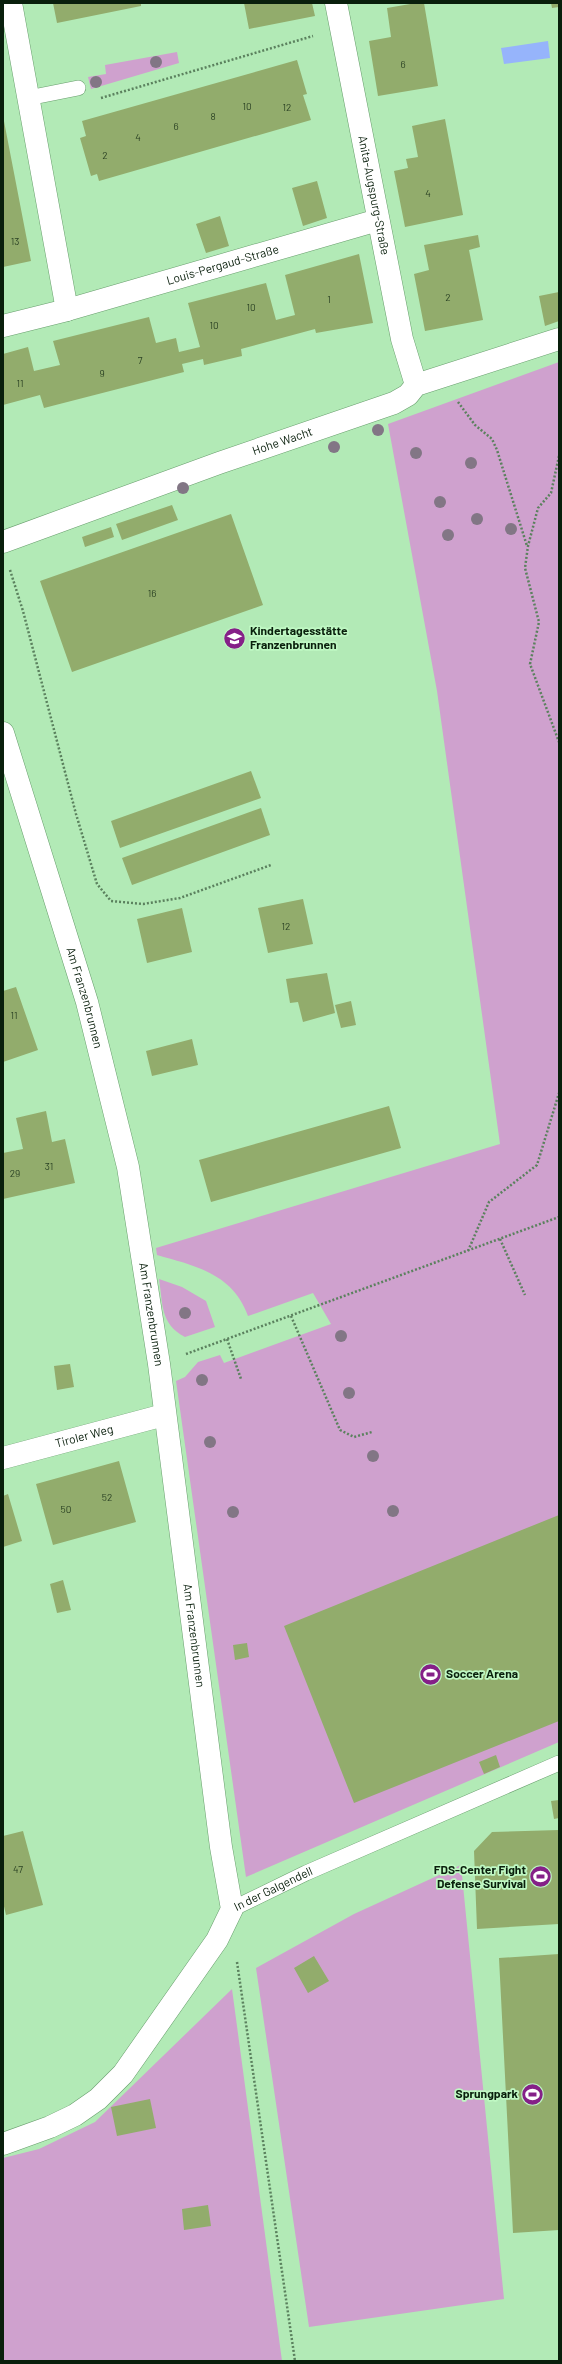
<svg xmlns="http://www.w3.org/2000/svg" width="562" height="2364" font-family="Barlow,sans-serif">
	<rect width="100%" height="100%" fill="#b2eab6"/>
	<!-- green -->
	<path fill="#cfa1ce" d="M177 52 179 63 91 89 88 77 106 74 105 65Z
		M559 362V1742L246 1877 176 1381 185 1377 198 1362 220 1355 224 1363 331 1324 313 1293 248 1316C233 1274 196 1266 157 1255L156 1248 500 1144 437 691 388 424Z
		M159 1279 182 1287 206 1301 215 1327 185 1337C160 1324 163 1304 159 1279Z
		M461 1865 504 2299 309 2327 256 1968 354 1914Z
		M232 1989 282 2361H3V2158L39 2149 95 2122Z"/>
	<!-- water -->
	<path fill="#96b4fb" d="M548 41 550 58 504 64 501 48Z"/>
	<!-- building -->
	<path fill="#92ac6c" d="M53 3H141V6L57 23Z
		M244 3H312L315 16 249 29Z
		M416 3H424L438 86 378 96 369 41 391 37 387 8Z
		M551 3H559V7L552 8Z
		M297 60 307 94 303 95 311 120 99 181 97 174 91 176 80 138 86 136 82 121Z
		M3 116 31 261 3 267Z
		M445 119 463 215 405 227 394 171 408 168 406 159 418 157 412 126Z
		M317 181 327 218 303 226 292 188Z
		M220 216 229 246 206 253 196 224Z
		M478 235 480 247 469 250 483 320 425 331 414 274 429 270 424 245Z
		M359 254 373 323 316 333 315 329 241 349 242 356 204 365 203 359 182 364 184 372 44 408 40 395 3 405V354L28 347 34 371 60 365 53 341 149 317 156 343 176 338 179 352 200 347 188 303 266 283 276 320 295 315 285 275Z
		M559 292V321L545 326 539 296Z
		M172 505 178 520 122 540 116 524Z
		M231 514 263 605 72 672 40 581Z
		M111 527 114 537 85 547 82 537Z
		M251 771 261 798 120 848 111 821Z
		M261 808 270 835 132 885 122 858Z
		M303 899 313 944 268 953 258 908Z
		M182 908 192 952 147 963 137 919Z
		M327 973 335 1013 303 1022 298 1002 290 1003 286 979Z
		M16 987 38 1050 3 1062V991Z
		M351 1001 356 1025 341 1028 335 1005Z
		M192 1039 198 1065 152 1076 146 1051Z
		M389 1106 401 1148 211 1202 199 1160Z
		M46 1111 52 1142 65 1139 75 1183 3 1199V1153L23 1149 16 1118Z
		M70 1364 74 1387 57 1390 54 1366Z
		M119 1461 136 1522 53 1545 36 1484Z
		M8 1494 22 1541 3 1547V1496Z
		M559 1515V1721L354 1803 284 1626Z
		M63 1580 71 1610 57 1613 50 1584Z
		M247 1643 249 1657 235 1660 233 1645Z
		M496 1755 500 1767 484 1774 479 1762Z
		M559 1800V1818L554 1819 551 1801Z
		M559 1830V1924L477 1929 474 1851 492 1832Z
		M23 1831 43 1905 6 1915 3 1902V1836Z
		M559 1954V2230L513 2233 499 1958Z
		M314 1956 329 1981 308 1993 294 1968Z
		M150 2099 156 2128 117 2136 111 2107Z
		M208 2205 211 2226 184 2230 182 2209Z"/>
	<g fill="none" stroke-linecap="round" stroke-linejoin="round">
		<defs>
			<g id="service">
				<path d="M28 98 78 88"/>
				<path id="s1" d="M232 1909 306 1873 559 1763"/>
			</g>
			<g id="minor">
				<path d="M11 3 67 310"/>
				<path id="s2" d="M336 3 402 339 416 385"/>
				<path id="s3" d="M3 326 67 310 378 220"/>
				<path id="s4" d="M3 542 219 463 394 403 408 395 416 385 559 339"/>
				<path id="s5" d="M3 733 87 1002 128 1167 159 1364 221 1847 232 1909 217 1940 123 2074 98 2099 75 2115 50 2127 3 2144"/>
				<path id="s6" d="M3 1458 164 1415"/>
			</g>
		</defs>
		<!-- service casing -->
		<use href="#service" stroke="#689e6d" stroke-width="16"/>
		<!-- minor casing -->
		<use href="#minor" stroke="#689e6d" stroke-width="23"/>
		<!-- path -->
		<path stroke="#5b815e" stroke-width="2.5" stroke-dasharray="2 2" stroke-linecap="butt" d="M101 98 313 36
			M458 402 475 425 492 439 497 450 527 546
			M559 456 551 493 538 508 528 546 525 568 539 622 530 664 559 742
			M10 570 23 611 76 814 97 884 111 901 143 904 180 898 271 865
			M500 1239 525 1295
			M468 1251 489 1202 537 1165 559 1093
			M291 1316 340 1430 354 1437 372 1432
			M227 1339 241 1379
			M186 1354 559 1217
			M237 1962 295 2361"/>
		<!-- service -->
		<use href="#service" stroke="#fff" stroke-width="15"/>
		<!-- minor -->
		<use href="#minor" stroke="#fff" stroke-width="22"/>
	</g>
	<!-- trees -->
	<g fill="#827685">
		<circle cx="156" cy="62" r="6"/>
		<circle cx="96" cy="82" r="6"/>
		<circle cx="378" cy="430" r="6"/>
		<circle cx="334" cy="447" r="6"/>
		<circle cx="416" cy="453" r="6"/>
		<circle cx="471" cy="463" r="6"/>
		<circle cx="183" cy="488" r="6"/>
		<circle cx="440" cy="502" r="6"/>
		<circle cx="477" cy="519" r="6"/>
		<circle cx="511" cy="529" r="6"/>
		<circle cx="448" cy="535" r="6"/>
		<circle cx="185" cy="1313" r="6"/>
		<circle cx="341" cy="1336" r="6"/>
		<circle cx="202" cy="1380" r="6"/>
		<circle cx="349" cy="1393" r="6"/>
		<circle cx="210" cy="1442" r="6"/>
		<circle cx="373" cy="1456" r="6"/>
		<circle cx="393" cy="1511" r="6"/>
		<circle cx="233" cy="1512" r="6"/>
	</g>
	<!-- icons -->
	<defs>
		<symbol id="school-disc" viewBox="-11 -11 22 22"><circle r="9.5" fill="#852088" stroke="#bff8c3"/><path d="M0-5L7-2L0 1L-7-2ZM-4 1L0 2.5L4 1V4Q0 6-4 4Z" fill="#fff"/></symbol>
		<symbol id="stadium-disc" viewBox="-11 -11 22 22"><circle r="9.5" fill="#852088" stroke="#bff8c3"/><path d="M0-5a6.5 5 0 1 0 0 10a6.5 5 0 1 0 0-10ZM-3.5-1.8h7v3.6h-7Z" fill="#fff"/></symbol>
	</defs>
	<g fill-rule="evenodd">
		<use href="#school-disc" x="222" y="626" width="25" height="25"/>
		<use href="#stadium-disc" x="418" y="1662" width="25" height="25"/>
		<use href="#stadium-disc" x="528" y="1864" width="25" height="25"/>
		<use href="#stadium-disc" x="520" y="2082" width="25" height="25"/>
	</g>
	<g text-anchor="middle" stroke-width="3.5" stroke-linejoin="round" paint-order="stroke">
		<!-- number labels -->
		<g font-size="10" fill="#2b4224">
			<text x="403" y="68">6</text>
			<text x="247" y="110">10</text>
			<text x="287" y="111">12</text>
			<text x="213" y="120">8</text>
			<text x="176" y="130">6</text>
			<text x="138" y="141">4</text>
			<text x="105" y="159">2</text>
			<text x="428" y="197">4</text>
			<text x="15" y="245">13</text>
			<text x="448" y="301">2</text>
			<text x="329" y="303">1</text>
			<text x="251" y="311">10</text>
			<text x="214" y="329">10</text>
			<text x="140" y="364">7</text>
			<text x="102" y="377">9</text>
			<text x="20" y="387">11</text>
			<text x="152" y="597">16</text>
			<text x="286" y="930">12</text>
			<text x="14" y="1019">11</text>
			<text x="49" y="1170">31</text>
			<text x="15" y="1177">29</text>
			<text x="107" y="1501">52</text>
			<text x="66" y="1513">50</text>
			<text x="18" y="1873">47</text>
		</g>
		<!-- street labels -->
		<g font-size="12" fill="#091f0c" stroke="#bff8c3">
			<text dy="4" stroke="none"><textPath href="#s2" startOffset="196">Anita-Augspurg-Straße</textPath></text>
			<text dy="4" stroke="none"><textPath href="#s3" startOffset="228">Louis-Pergaud-Straße</textPath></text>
			<text dy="4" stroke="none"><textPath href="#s4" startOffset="297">Hohe Wacht</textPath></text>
			<text dy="4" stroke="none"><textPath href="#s5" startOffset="277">Am Franzenbrunnen</textPath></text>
			<text dy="4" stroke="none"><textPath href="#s5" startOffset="601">Am Franzenbrunnen</textPath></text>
			<text dy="4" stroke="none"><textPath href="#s6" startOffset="84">Tiroler Weg</textPath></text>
			<text dy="4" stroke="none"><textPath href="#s5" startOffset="925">Am Franzenbrunnen</textPath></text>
			<text dy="4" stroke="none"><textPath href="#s1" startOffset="46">In der Galgendell</textPath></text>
		</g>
		<!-- poi labels -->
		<g font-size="12" font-weight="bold" fill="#091f0c" stroke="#bff8c3" text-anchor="start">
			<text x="250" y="635">Kindertagesstätte<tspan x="250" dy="14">Franzenbrunnen</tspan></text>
			<text x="446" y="1678">Soccer Arena</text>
			<text x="526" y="1874" text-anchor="end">FDS-Center Fight<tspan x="526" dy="14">Defense Survival</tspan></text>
			<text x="518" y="2098" text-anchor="end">Sprungpark</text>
		</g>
	</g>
	<!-- border -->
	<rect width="562" height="2364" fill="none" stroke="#091f0c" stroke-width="8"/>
</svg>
